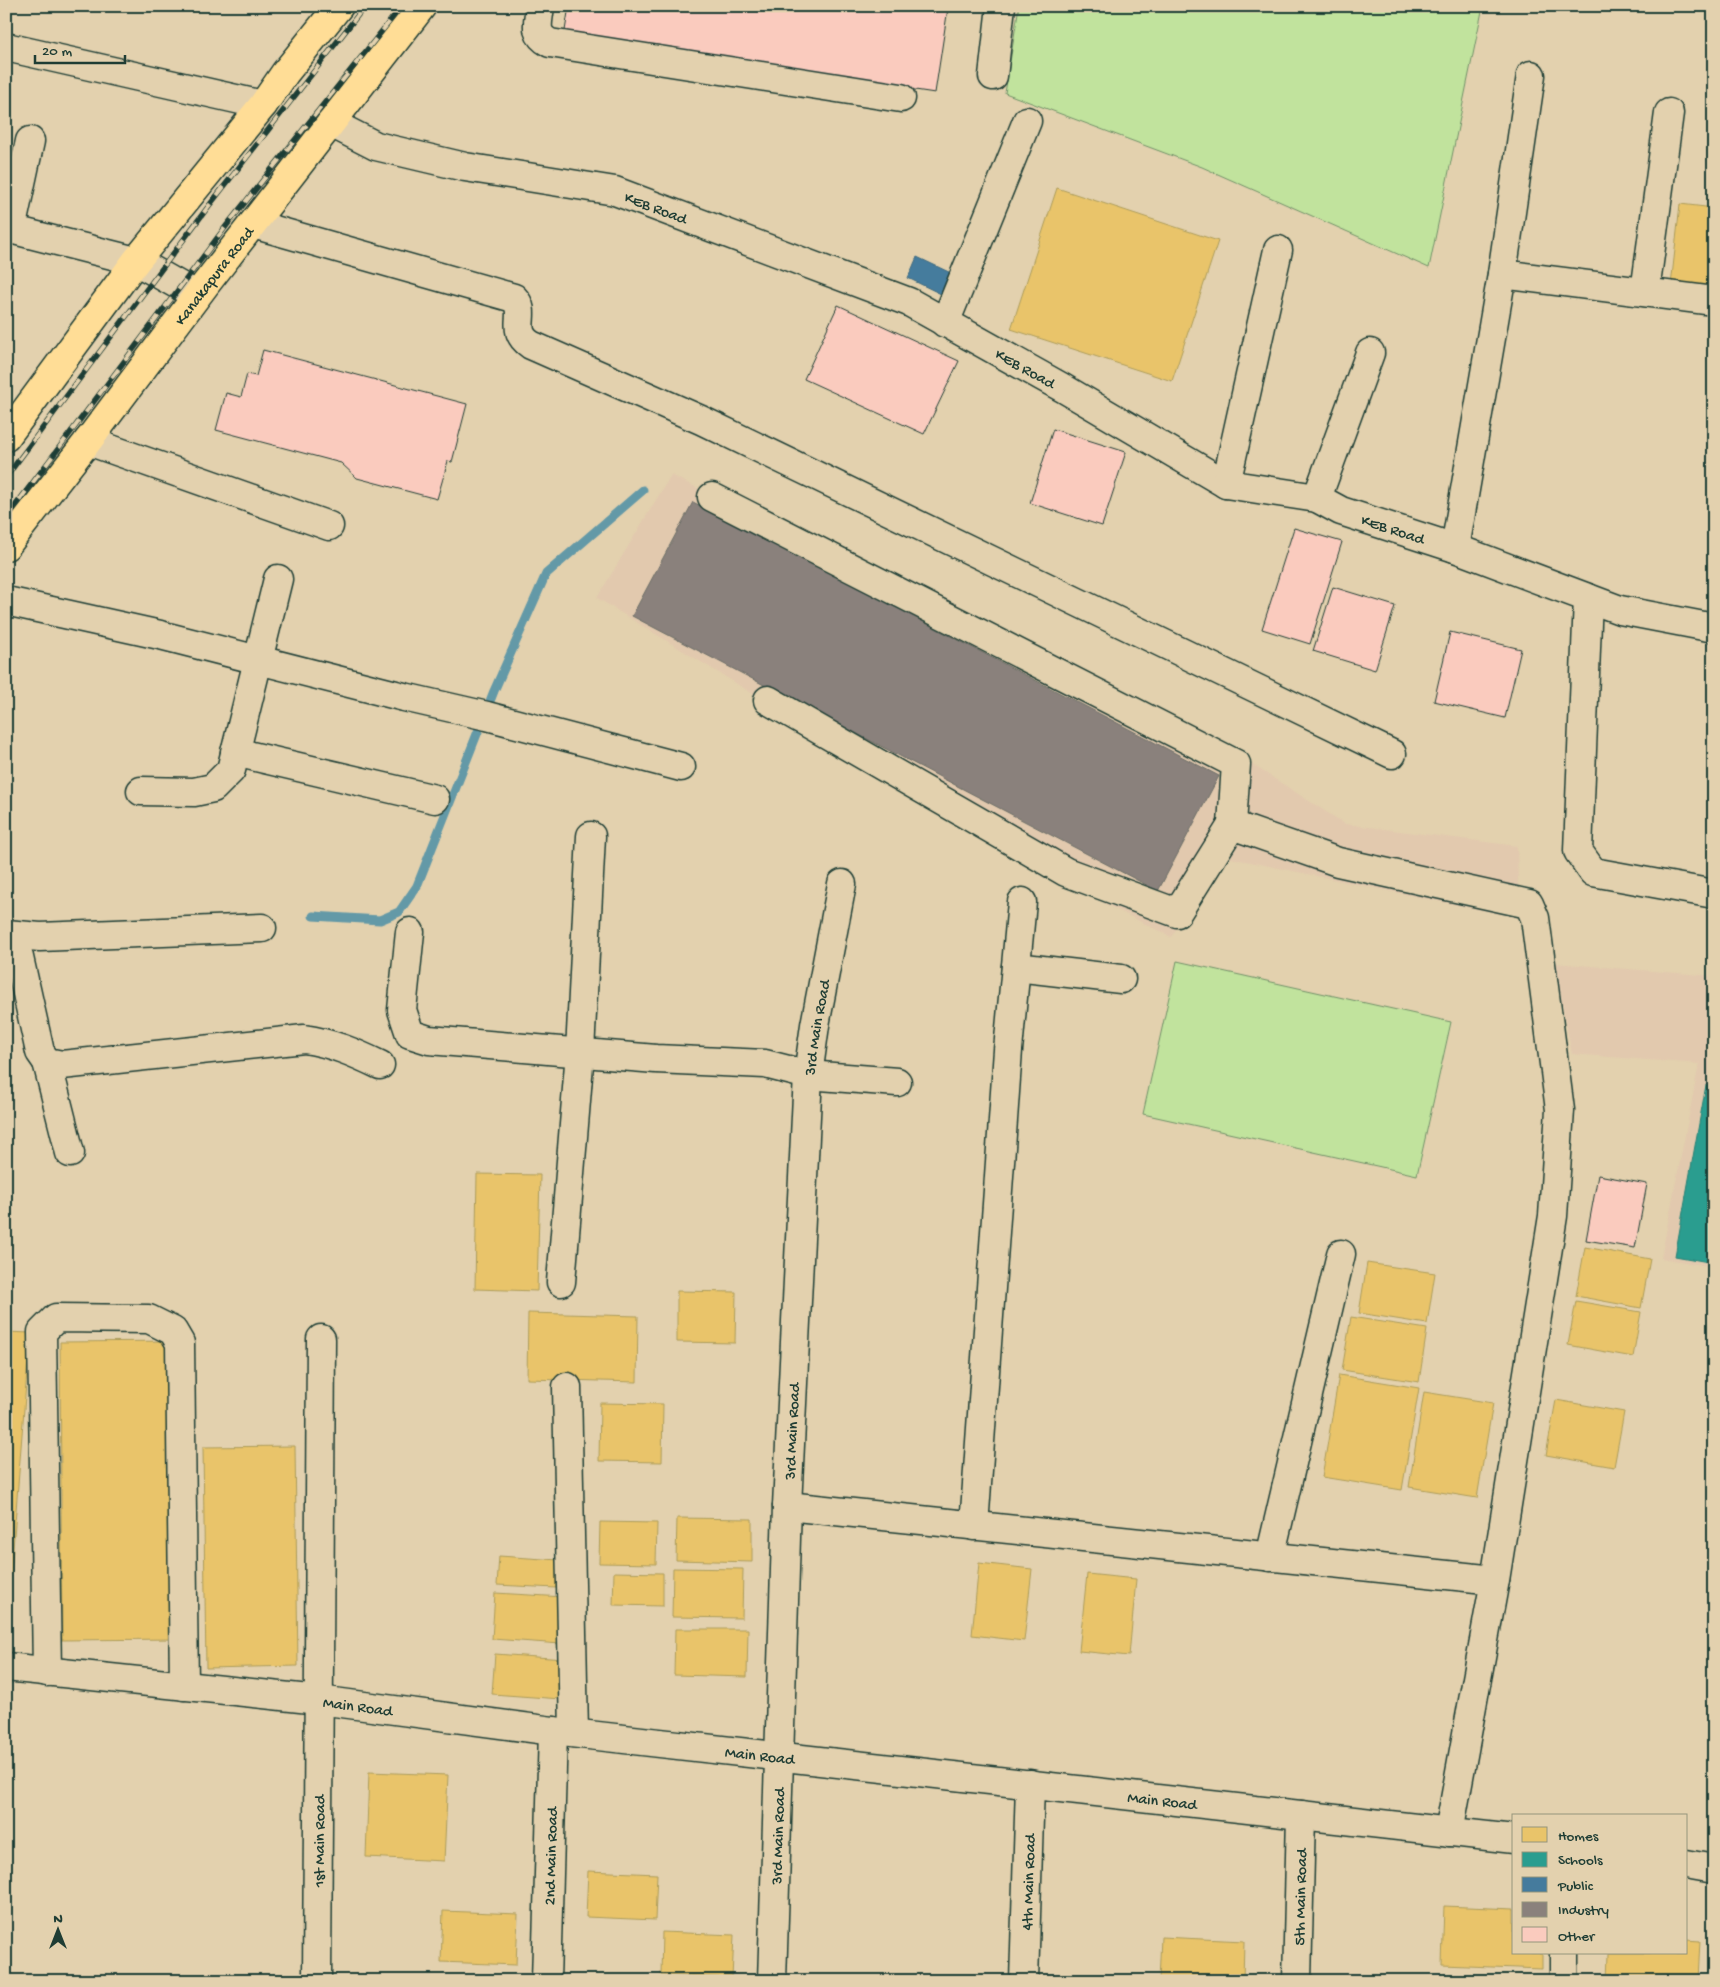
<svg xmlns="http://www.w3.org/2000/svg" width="1720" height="1987" font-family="'Gochi Hand',sans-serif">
	<rect width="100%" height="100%" fill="#e3d1ae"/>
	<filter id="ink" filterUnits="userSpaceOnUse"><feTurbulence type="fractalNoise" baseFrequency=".02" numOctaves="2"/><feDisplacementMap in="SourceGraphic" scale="10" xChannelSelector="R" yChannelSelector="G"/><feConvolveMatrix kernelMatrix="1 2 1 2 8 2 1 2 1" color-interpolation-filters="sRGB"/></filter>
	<g filter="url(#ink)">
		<!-- built -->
		<path fill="#e2c9ae" d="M671 475 1242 758 1345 824 1517 846 1519 918 1226 857 1171 937 1050 876 597 598Z
			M1554 963 1714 976V1267L1661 1258 1699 1064 1572 1054Z"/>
		<!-- green -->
		<path fill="#c1e39d" stroke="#709068" d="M1019 6H1483L1429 268 1202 167 1005 93Z
			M1177 961 1451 1022 1417 1175 1143 1114Z"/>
		<!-- homes -->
		<path fill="#e9c46a" stroke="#ac9c5a" d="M1057 188 1218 241 1172 381 1011 329Z
			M1680 204 1714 208V291L1671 286Z
			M477 1174 540 1175 537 1291 475 1289Z
			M1585 1247 1650 1259 1641 1308 1576 1296Z
			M1367 1263 1435 1273 1427 1324 1359 1313Z
			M677 1291 736 1292 735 1343 677 1342Z
			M1576 1301 1641 1312 1633 1357 1568 1345Z
			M528 1313 638 1316 637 1382 527 1379Z
			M1351 1317 1427 1329 1419 1382 1342 1370Z
			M6 1332 30 1333 8 1612H6Z
			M174 1341 176 1639 62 1640 60 1342Z
			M1339 1375 1419 1388 1402 1490 1322 1477Z
			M1424 1392 1493 1403 1477 1498 1409 1487Z
			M1556 1400 1624 1412 1614 1467 1546 1455Z
			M600 1403 663 1404 662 1462 599 1461Z
			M295 1446 298 1666 206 1668 203 1447Z
			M677 1518 752 1519V1562L676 1560Z
			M600 1522 657 1523 656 1564 599 1563Z
			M499 1556 558 1560 556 1588 497 1585Z
			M979 1563 1032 1569 1024 1641 972 1635Z
			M673 1568 743 1569 742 1618 672 1617Z
			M614 1572 663 1573V1606L613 1605Z
			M1087 1574 1136 1579 1129 1656 1079 1651Z
			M495 1593 564 1597 561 1644 492 1639Z
			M675 1629H748L747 1677 674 1675Z
			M495 1654 564 1659 561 1699 492 1694Z
			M369 1772 448 1775 444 1861 366 1857Z
			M588 1871 657 1874 655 1920 586 1917Z
			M1444 1906 1514 1909V1953H1542V1969L1442 1965Z
			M443 1911 518 1914 516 1965 441 1962Z
			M662 1932 734 1935 732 1978 661 1975Z
			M1161 1937 1244 1941 1243 1981H1159Z
			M1686 1939 1700 1940 1698 1981H1608L1609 1953H1686Z"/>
		<!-- schools -->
		<path fill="#2a9d8f" stroke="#278074" d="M1706 1085 1714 1086V1263L1675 1256Z"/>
		<!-- public -->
		<path fill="#457b9d" stroke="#3a687e" d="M917 257 953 274 941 294 908 278Z"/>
		<!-- industry -->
		<path fill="#8a817c" stroke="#6a6d66" d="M693 502 1219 776 1158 891 632 616Z"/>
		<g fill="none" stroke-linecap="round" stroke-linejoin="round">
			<!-- stream -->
			<path stroke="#6499a7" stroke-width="9" d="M313 916 380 920 399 912 417 886 494 691 546 574 643 490"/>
		</g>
		<!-- building -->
		<path fill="#facbbe" stroke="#1f3d34" d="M569 6H935L948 8 935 93 564 37Z
			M838 305 959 361 924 434 804 379Z
			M263 350 467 404 452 462 448 461 437 499 357 478 341 463 216 430 226 393 241 397 247 374 256 376Z
			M1053 429 1126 452 1102 526 1030 503Z
			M1294 528 1342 542 1310 644 1262 629Z
			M1333 587 1395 606 1375 670 1313 651Z
			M1450 632 1521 649 1505 718 1434 701Z
			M1598 1175 1647 1184 1635 1248 1586 1240Z"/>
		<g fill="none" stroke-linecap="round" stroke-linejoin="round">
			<defs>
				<g id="minor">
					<path d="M540 6C538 24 533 34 550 43L901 98"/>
					<path d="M6 47 263 105"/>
					<path d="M993 76 1001 6"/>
					<path id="s1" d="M331 123 376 146 465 167 615 191 909 302 1063 388 1226 484 1317 498 1341 511 1455 548 1620 610 1714 628"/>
					<path d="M253 224 514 298C529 314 508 330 531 345L701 420 1392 754"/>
					<path d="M6 228 136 261 196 295"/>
					<path d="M11 230 30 141"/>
					<path d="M1502 274 1531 75"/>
					<path d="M1645 292 1669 113"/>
					<path d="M945 323 1027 121"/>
					<path d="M88 441 329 526"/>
					<path d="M1226 484 1278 250"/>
					<path d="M712 497 1236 764 1232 825"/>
					<path d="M1317 498 1370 353"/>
					<path d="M1455 548 1502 274 1714 301"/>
					<path d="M1588 598 1578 851 1593 872 1714 894"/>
					<path d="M6 601 160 635 404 697 487 716 681 767"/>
					<path d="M768 700 1066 872 1177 913 1232 825 1338 862 1529 904 1535 918 1560 1110 1553 1216 1495 1580"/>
					<path d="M235 752 435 799"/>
					<path d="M141 791 194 792 213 788 231 770 278 579"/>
					<path d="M410 932 402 1010 410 1034 429 1040 656 1059 765 1064 808 1075 897 1082"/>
					<path d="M6 934 40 937 262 928"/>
					<path d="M14 935 40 1052 47 1062 62 1065 304 1039C332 1043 355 1053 380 1065"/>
					<path d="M1016 967 1121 979"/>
					<path d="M47 1062 70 1153"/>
					<path d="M561 1282 580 1052 591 836"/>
					<path d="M567 1387 574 1733"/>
					<path d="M787 1506 1495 1580 1449 1832"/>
					<path d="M974 1526 1008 1050 1022 902"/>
					<path d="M1270 1557 1341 1254"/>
					<path id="s2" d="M6 1667 319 1700 553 1731 1514 1839"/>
					<path d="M47 1672 42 1332 56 1318 149 1319 173 1331 180 1343 184 1686"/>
					<path d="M1686 1864 1714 1869"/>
					<path id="s3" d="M317 1981 321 1339"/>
					<path id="s4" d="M546 1981 553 1731"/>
					<path id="s5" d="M772 1981 787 1506 808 1075 815 1025 842 884"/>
					<path id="s6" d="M1024 1981 1030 1784"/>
					<path id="s7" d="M1297 1981 1301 1815"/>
					<path d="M1564 1981V1953"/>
				</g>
				<g id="highway">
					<path d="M6 437 136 261 263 105 285 73 339 6"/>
					<path id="s8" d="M6 546 88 441 205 285 422 6"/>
				</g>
			</defs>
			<!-- minor casing -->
			<use href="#minor" stroke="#1f3d34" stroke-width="31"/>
			<!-- highway casing -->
			<use href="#highway" stroke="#1f3d34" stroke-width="31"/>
			<!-- minor -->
			<use href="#minor" stroke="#e3d1ae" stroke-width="28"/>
			<!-- highway -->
			<use href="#highway" stroke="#ffdd96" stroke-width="28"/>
			<defs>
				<path id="rail" d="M6 477 208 207 365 6
					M6 518 227 225 402 6"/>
			</defs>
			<!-- rail casing -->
			<use href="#rail" stroke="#1f3d34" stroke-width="5.5"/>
			<!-- rail -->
			<use href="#rail" stroke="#e3d1ae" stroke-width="4" stroke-dasharray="11" stroke-linecap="butt"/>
		</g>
	</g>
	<g text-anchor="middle" stroke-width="5" stroke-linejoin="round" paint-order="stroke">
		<!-- street labels -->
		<g font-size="16" fill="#1f3d34" stroke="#e3d1ae">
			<text dy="6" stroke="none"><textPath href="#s1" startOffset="338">KEB Road</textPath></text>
			<text dy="6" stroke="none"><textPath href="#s8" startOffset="341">Kanakapura Road</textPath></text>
			<text dy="6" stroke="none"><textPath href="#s1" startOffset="742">KEB Road</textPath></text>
			<text dy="6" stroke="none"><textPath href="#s1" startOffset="1148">KEB Road</textPath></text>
			<text dy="6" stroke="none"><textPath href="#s5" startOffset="955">3rd Main Road</textPath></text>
			<text dy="6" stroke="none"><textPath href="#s5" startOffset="550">3rd Main Road</textPath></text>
			<text dy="6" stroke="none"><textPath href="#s2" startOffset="354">Main Road</textPath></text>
			<text dy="6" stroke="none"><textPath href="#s2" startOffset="759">Main Road</textPath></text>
			<text dy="6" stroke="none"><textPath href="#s2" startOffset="1164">Main Road</textPath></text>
			<text dy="6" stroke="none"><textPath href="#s5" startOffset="145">3rd Main Road</textPath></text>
			<text dy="6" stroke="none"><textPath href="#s3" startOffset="140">1st Main Road</textPath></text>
			<text dy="6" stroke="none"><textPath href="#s4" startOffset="125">2nd Main Road</textPath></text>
			<text dy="6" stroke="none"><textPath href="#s6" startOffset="99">4th Main Road</textPath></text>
			<text dy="6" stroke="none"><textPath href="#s7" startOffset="84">5th Main Road</textPath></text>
		</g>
	</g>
	<!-- margin -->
	<rect width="1720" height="1987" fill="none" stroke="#e3d1ae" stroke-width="25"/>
	<rect x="12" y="12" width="1695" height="1962" fill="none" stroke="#1f3d34" stroke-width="2" filter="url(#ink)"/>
	<!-- legend -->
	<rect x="1512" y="1814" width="175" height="140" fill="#e3d1ae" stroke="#95967d"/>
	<rect x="1522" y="1827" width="25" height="15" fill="#e9c46a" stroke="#95967d"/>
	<text x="1558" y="1840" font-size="15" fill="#1f3d34">Homes</text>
	<rect x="1522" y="1852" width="25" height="15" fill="#2a9d8f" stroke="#95967d"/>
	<text x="1558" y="1864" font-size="15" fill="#1f3d34">Schools</text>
	<rect x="1522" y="1877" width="25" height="15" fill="#457b9d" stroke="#95967d"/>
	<text x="1558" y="1890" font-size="15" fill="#1f3d34">Public</text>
	<rect x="1522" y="1902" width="25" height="15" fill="#8a817c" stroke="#95967d"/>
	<text x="1558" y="1914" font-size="15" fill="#1f3d34">Industry</text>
	<rect x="1522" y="1927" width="25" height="15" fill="#facbbe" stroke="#95967d"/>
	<text x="1558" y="1940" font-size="15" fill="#1f3d34">Other</text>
	<!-- north arrow -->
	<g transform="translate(58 1930)" stroke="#e3d1ae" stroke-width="4" paint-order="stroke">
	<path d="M0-4L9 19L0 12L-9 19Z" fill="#1f3d34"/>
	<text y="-8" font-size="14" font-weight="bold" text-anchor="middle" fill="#1f3d34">N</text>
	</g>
	<!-- scale -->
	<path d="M35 55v8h90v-8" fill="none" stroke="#1f3d34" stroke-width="2.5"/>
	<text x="42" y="55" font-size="15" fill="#1f3d34" stroke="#e3d1ae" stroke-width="4" paint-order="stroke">20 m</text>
</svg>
